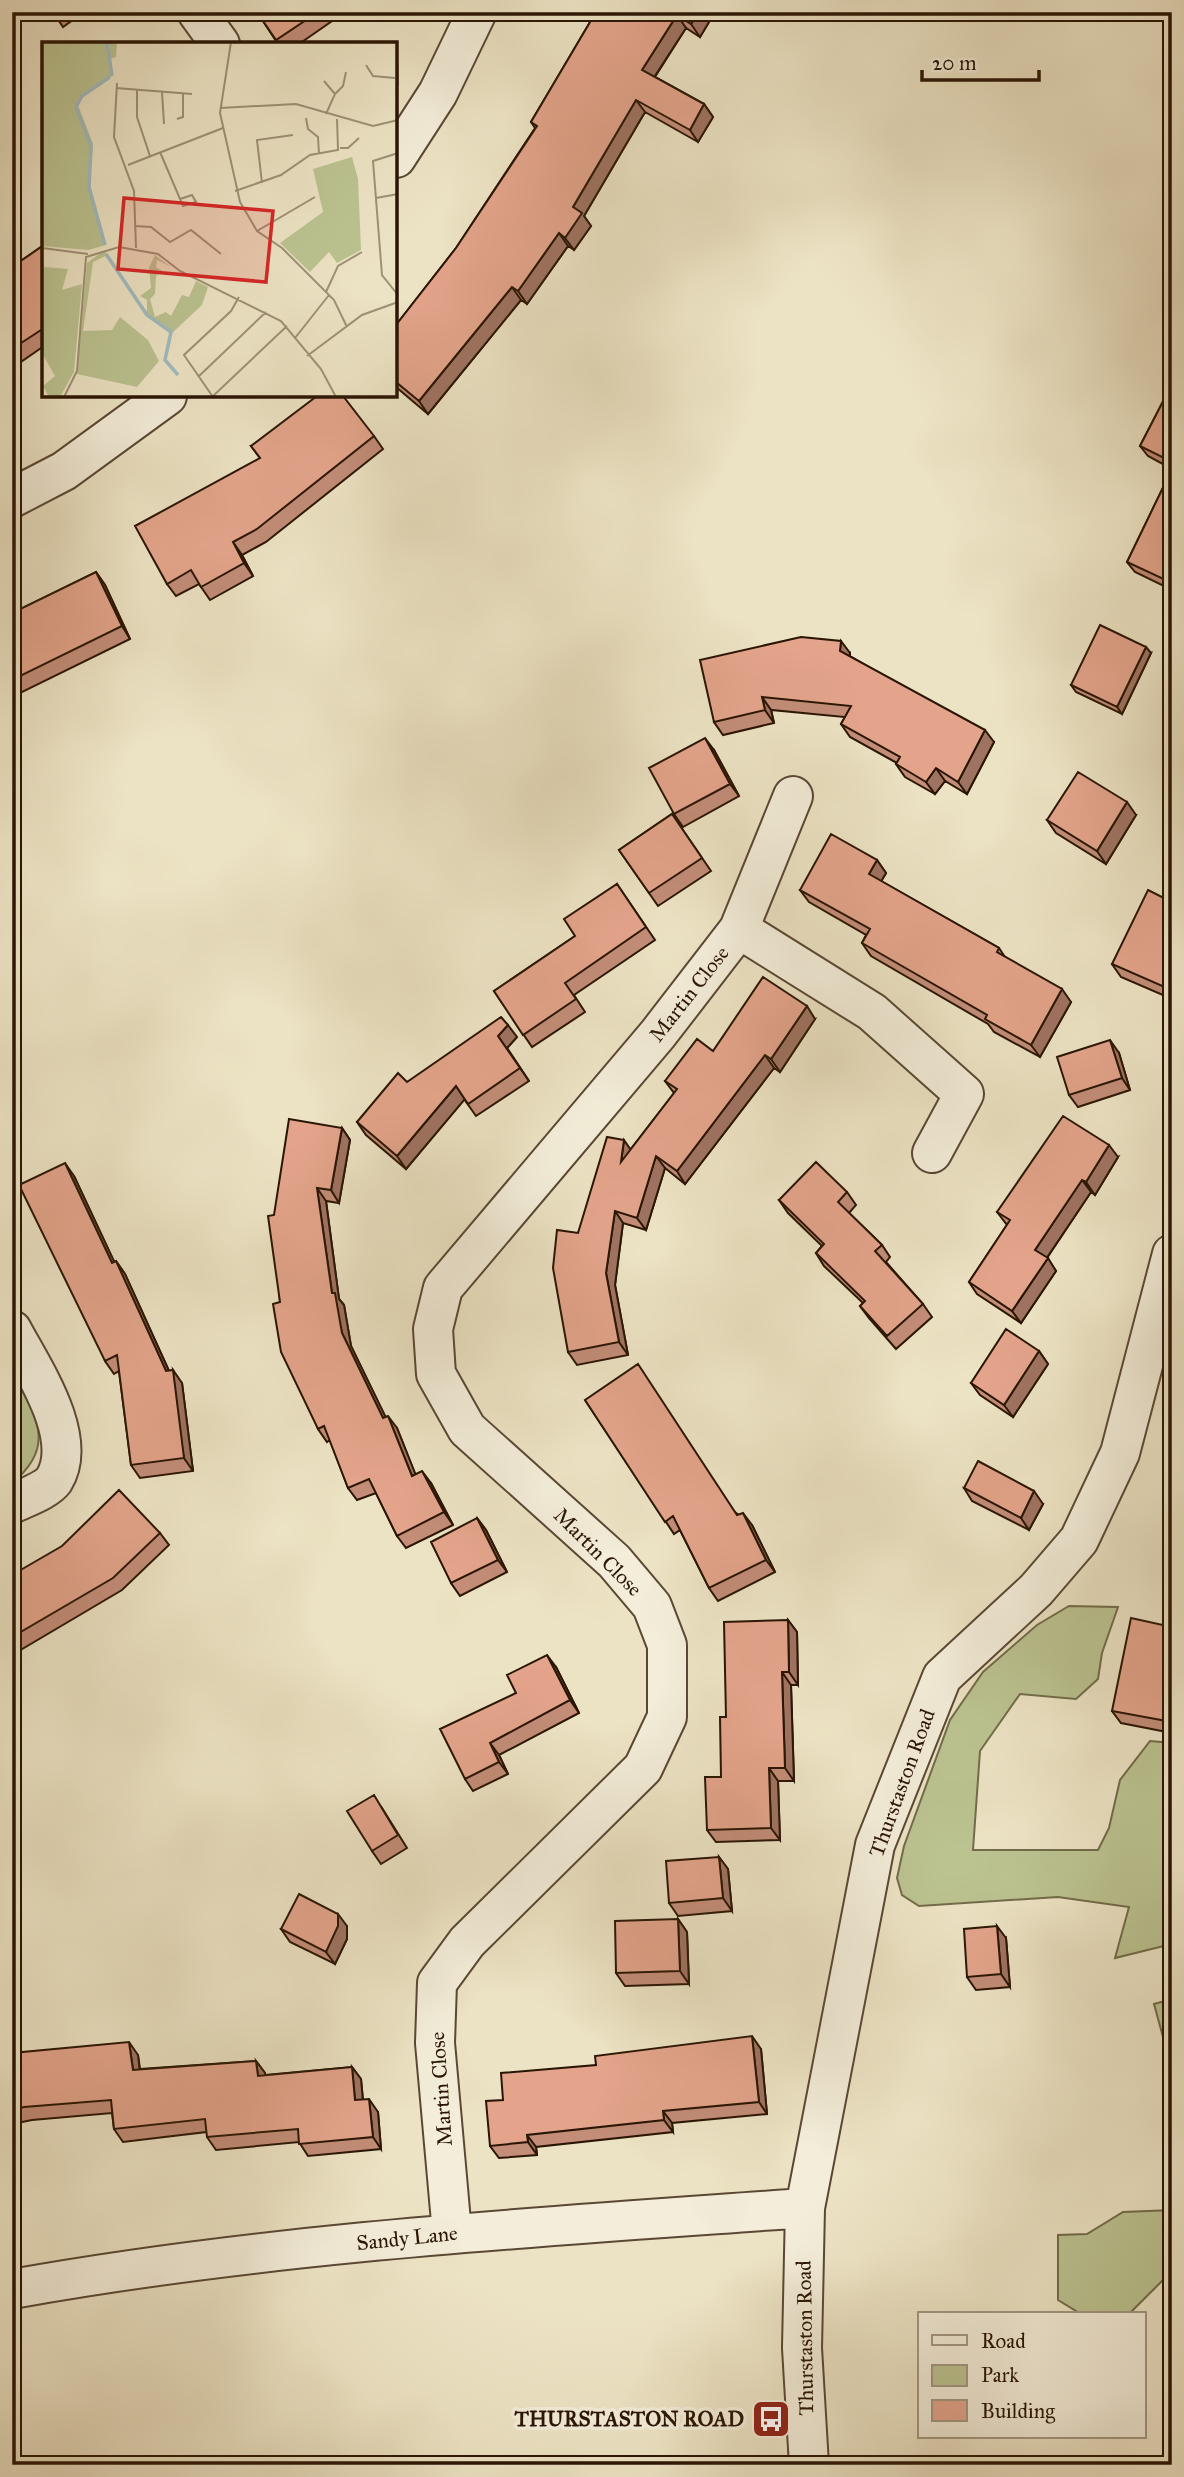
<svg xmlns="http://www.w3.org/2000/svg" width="1184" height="2477" font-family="'IM FELL Great Primer',serif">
	<rect width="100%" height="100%" fill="#ece3c4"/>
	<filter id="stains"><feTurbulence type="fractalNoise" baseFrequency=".00286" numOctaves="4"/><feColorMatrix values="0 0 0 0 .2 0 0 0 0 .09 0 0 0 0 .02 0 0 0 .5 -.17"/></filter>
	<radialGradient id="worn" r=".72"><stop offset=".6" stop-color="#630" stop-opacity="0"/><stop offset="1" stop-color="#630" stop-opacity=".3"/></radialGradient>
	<!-- green -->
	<path fill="#bbc391" stroke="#726c4a" stroke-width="2" d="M12 1370C34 1414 59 1445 12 1483Z
		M1069 1606 1118 1607 1102 1653 1098 1679 1076 1699 1020 1694 980 1751 973 1850H1098L1109 1828 1120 1780 1150 1741 1172 1743V1944L1115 1958 1129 1907 1058 1897 919 1906 902 1895 897 1878 904 1846 950 1720 983 1672 1037 1625Z
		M1172 1999V2070L1154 2004Z
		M1172 2210V2271L1129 2314H1081L1058 2300V2235L1087 2234 1123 2212Z"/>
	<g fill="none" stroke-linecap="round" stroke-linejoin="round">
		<defs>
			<path id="minor" d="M197 12 220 44
				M396 158 438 93 477 12
				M12 498 64 471 167 396
				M739 929 872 1012 964 1094 932 1153
				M12 1330C32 1368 80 1437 54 1480 47 1490 24 1498 12 1504
				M452 2233 435 2043 437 1983 467 1942 643 1768 667 1717V1645L652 1606 614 1561 467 1429 436 1374 433 1329 443 1288 658 1034 739 929 793 796
				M12 2289C274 2242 540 2227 805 2208
				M809 2465 802 2348 805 2208 875 1845 942 1677 1036 1590 1079 1540 1120 1453 1172 1254"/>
		</defs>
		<!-- minor casing -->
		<use href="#minor" stroke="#5a4834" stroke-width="42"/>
		<!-- minor -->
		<use href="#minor" stroke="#f3edd9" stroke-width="38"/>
	</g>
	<!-- wall -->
	<path fill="#c38d78" stroke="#2a1504" stroke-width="2" d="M53 12H84L63 27Z
		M257 12H345L299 44H278Z
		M596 12H715L700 37 686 28 655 77 704 104 713 117 698 142 645 112 584 216 591 226 574 250 568 246 527 304 521 300 428 414 396 387V325L456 248 535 128 531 122Z
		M44 245V346L12 368V267Z
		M1172 384V469L1148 456 1140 446Z
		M374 436 383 449 266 542 242 555 253 576 210 600 199 584 176 596 167 584 260 458 251 446Z
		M1172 469V590L1135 572 1127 562Z
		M96 572 105 585 130 639 12 697V613Z
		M850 653V656L994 742 967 794 945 781 935 794 905 777 896 764 897 763 850 737 841 724 845 717 771 710 774 723 723 735 714 722Z
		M1151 653 1122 714 1076 692 1071 685Z
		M714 750 739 796 683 827 674 814Z
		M672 814 711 871 658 906 619 850Z
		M1136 815 1106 864 1056 833 1047 820Z
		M877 860 886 873 881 881 999 948 1005 957 1071 1002 1040 1057 994 1032 988 1024 871 956 862 943 866 935 809 902 800 890Z
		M617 884 655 940 574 995 585 1012 532 1047 494 991 575 936Z
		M1172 902V999L1121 977 1112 964Z
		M815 1019 780 1072 774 1068 685 1184 665 1168 646 1230 623 1223 615 1285 628 1355 577 1365 568 1352 578 1233 630 1150 674 1093 665 1081 713 1051Z
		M517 1037 507 1048 529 1081 476 1116 464 1099 406 1169 366 1135 357 1122 407 1082Z
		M1119 1053 1130 1090 1078 1107 1069 1095Z
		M342 1128 350 1140 339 1203 326 1201 339 1299 344 1305 351 1346 385 1417 397 1428 415 1474 431 1483 453 1525 406 1548 397 1536 376 1493 357 1500 348 1488 330 1440 327 1442 318 1429 280 1302 274 1215Z
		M1118 1157 1095 1195 1091 1192 1047 1258 1056 1271 1021 1323 977 1294 969 1282 1007 1225 997 1212Z
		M74 1176 114 1262 116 1261 125 1274 169 1371 182 1383 193 1471 140 1478 131 1465 119 1371 114 1374 105 1361Z
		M847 1192 856 1205 849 1213 882 1245 890 1257 886 1262 923 1304 932 1317 896 1349 869 1318 860 1306 863 1303 824 1266 816 1253 822 1246 788 1213 779 1200Z
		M1039 1351 1048 1364 1013 1417 980 1395 971 1383Z
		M585 1400 752 1525 775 1572 718 1601 709 1588 680 1530 674 1534Z
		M964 1488 1043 1504 1029 1530 972 1501Z
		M477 1518 486 1530 507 1572 460 1596 451 1583Z
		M160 1533 169 1545 122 1590 12 1655V1575Z
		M788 1620 797 1632 798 1685H791L794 1781H778L780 1840 716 1842 707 1830 721 1777 726 1717Z
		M1172 1627V1733L1121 1723 1112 1711Z
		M556 1667 579 1713 499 1755 508 1774 473 1791 465 1779 516 1693Z
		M382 1808 407 1848 381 1864 372 1851Z
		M719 1857 728 1869 732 1911 678 1916 669 1903Z
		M678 1919 687 1932 689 1984 625 1986 616 1973Z
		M347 1926V1939L335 1964 290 1942 281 1929Z
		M1006 1938 1010 1987 976 1990 967 1977Z
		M761 2049 767 2114 672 2123 673 2132 536 2147 537 2155 499 2158 490 2146 503 2100 596 2065Z
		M12 2053 138 2055 140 2069 256 2061 265 2073V2075L352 2067 361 2079 363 2100 378 2112 381 2149 308 2156 299 2142 216 2150 207 2137V2132L123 2142 114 2129 112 2113 32 2120 12 2124Z"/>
	<!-- shaded-wall -->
	<path fill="#9f7361" stroke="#2a1504" stroke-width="2" d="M698 12H715L700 37 691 24Z
		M677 15 686 28 651 82 642 70Z
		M636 100 645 112 584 216 591 226 574 250 565 238 573 207Z
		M704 104 713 117 698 142 690 130Z
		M559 233 568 246 527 304 518 291Z
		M512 287 521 300 428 414 419 401Z
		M233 542 242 555 253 576 244 563Z
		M96 572 105 585 130 639 122 626Z
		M841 641 850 653 849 663 840 651Z
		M1146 647 1151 653 1122 714 1117 707Z
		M762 697 771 710 774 723 765 710Z
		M985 730 994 742 967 794 958 782Z
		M705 738 714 750 739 796 730 784Z
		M936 768 945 781 935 794 926 782Z
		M1127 802 1136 815 1106 864 1097 851Z
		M877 860 886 873 878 887 869 874Z
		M1062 989 1071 1002 1040 1057 1031 1045Z
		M807 1006 815 1019 780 1072 771 1059Z
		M508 1025 517 1037 507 1048 529 1081 498 1036Z
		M1110 1040 1119 1053 1130 1090 1122 1078Z
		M765 1055 774 1068 685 1184 677 1171Z
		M456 1086 465 1099 406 1169 397 1156Z
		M342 1128 350 1140 339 1203 331 1190Z
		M624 1140 633 1153 621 1162Z
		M1109 1145 1118 1157 1095 1195 1086 1182Z
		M656 1156 665 1168 646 1230 637 1218Z
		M65 1163 74 1176 121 1276 112 1263Z
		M1082 1180 1091 1192 1044 1262 1035 1250Z
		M317 1188 326 1201 339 1299 344 1305 351 1346 392 1430 383 1418 342 1333 332 1293Z
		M615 1211 623 1223 615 1285 628 1355 619 1342 606 1273Z
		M1048 1258 1056 1271 1021 1323 1012 1311Z
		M116 1261 125 1274 174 1382 173 1370 182 1383 193 1471 184 1458 166 1371Z
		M1039 1351 1048 1364 1013 1417 1004 1405Z
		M388 1416 397 1428 421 1488 412 1476Z
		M422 1471 431 1483 453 1525 444 1512Z
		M1034 1491 1043 1504 1029 1530 1021 1518Z
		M743 1513 752 1525 775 1572 766 1560Z
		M477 1518 486 1530 507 1572 498 1560Z
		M788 1620 797 1632 798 1685 789 1672Z
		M547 1655 556 1667 579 1713 570 1700Z
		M782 1672 791 1685 794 1781 785 1768Z
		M490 1743 499 1755 508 1774 499 1762Z
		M769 1768 778 1781 780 1840 771 1828Z
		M719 1857 728 1869 732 1911 723 1898Z
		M338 1914 347 1926V1939L335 1964 326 1952Z
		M678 1919 687 1932 689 1984 680 1971Z
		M997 1926 1006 1938 1010 1987 1001 1974Z
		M752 2036 761 2049 767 2114 759 2102Z
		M129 2042 138 2055 141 2082 133 2070Z
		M256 2061 265 2073 267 2089 258 2076Z
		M352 2067 361 2079 364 2113 355 2100Z
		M369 2099 378 2112 381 2149 373 2137Z
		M663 2111 672 2123 673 2132 664 2120Z
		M527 2135 536 2147 537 2155 528 2142Z"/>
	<!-- building -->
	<path fill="#e3a48b" stroke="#2a1504" stroke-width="2" d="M257 12H318L276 40Z
		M596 12H698L691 24 677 15 642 70 704 104 690 130 636 100 573 207 582 213 565 238 559 233 518 291 512 287 419 401 396 382V325L456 248 537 126 531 122Z
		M44 245V328L12 349V267Z
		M1172 384V462L1140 446Z
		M317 396H343L374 436 257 529 233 542 244 563 201 587 191 570 167 584 135 526 260 458 251 446Z
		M1172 469V583L1127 562Z
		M96 572 122 626 12 680V613Z
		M1100 625 1146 647 1117 707 1071 685Z
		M801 637 841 641 840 651 985 730 958 782 936 768 926 782 896 764 900 757 841 724 851 706 762 697 765 710 714 722 700 660Z
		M705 738 730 784 674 814 649 768Z
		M1078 772 1127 802 1097 851 1047 820Z
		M672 814 702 858 649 893 619 850Z
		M831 834 877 860 869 874 999 948 997 952 1062 989 1031 1045 985 1019 987 1015 862 943 870 929 800 890Z
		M617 884 646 927 565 983 576 999 523 1035 494 991 575 936 564 919Z
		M1148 890 1172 902V982L1169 989 1112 964Z
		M763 977 807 1006 771 1059 765 1055 677 1171 656 1156 637 1218 615 1211 606 1273 619 1342 568 1352 553 1268 557 1230 578 1233 607 1137 624 1140 621 1162 677 1089 665 1081 697 1039 713 1051Z
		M501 1017 508 1025 498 1036 520 1068 468 1104 456 1086 397 1156 357 1122 398 1073 407 1082Z
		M1110 1040 1122 1078 1069 1095 1057 1057Z
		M1063 1116 1109 1145 1086 1182 1082 1180 1035 1250 1048 1258 1012 1311 969 1282 1010 1220 997 1212Z
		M289 1119 342 1128 331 1190 317 1188 332 1293H335L342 1333 383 1418 388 1416 412 1476 422 1471 444 1512 397 1536 369 1479 348 1488 324 1426 318 1429 281 1352 273 1304 280 1302 268 1216 274 1215Z
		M816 1162 847 1192 838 1202 882 1245 875 1251 923 1304 887 1336 860 1306 865 1301 816 1253 824 1244 779 1200Z
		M65 1163 112 1263 116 1261 166 1371 173 1370 184 1458 131 1465 117 1355 105 1361 19 1185Z
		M1006 1329 1039 1351 1004 1405 971 1383Z
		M638 1364 737 1515 743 1513 766 1560 709 1588 673 1516 665 1522 585 1400Z
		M978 1461 1034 1491 1021 1518 964 1488Z
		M119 1490 160 1533 113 1578 12 1637V1575L62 1546Z
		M477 1518 498 1560 451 1583 431 1542Z
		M1131 1618 1172 1627V1722L1112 1711Z
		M788 1620 789 1672H782L785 1768H769L771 1828 707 1830 705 1777H721L720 1717H726L724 1622Z
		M547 1655 570 1700 490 1743 499 1762 465 1779 440 1729 516 1693 507 1675Z
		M374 1795 398 1835 372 1851 347 1811Z
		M719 1857 723 1898 669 1903 666 1861Z
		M299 1894 338 1914V1926L326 1952 281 1929Z
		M678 1919 680 1971 616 1973 615 1921Z
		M997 1926 1001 1974 967 1977 964 1929Z
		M752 2036 759 2102 663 2111 664 2120 527 2135 528 2142 490 2146 486 2101 503 2100 501 2073 596 2065 595 2056Z
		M129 2042 133 2070 256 2061 258 2076 352 2067 355 2100 369 2099 373 2137 299 2144 298 2129 207 2137 205 2119 114 2129 111 2100 24 2107 12 2110V2053Z"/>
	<!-- icons -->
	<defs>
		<symbol id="bus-square" viewBox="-11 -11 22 22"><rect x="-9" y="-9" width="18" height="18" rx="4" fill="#8f2418" stroke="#f3edd9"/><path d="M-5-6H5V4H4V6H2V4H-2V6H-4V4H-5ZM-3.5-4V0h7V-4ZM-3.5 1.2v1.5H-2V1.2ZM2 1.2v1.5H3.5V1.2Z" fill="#fff"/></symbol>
	</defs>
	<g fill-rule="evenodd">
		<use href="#bus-square" x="749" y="2397" width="44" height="44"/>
	</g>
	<g text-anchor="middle" stroke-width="7" stroke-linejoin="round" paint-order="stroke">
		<!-- street labels -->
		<g font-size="21" fill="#2a1504" stroke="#f3edd9">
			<text transform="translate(689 994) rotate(-52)" y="7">Martin Close</text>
			<text transform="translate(598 1552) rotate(45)" y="7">Martin Close</text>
			<text transform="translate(902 1783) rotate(-70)" y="7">Thurstaston Road</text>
			<text transform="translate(441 2089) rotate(-94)" y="7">Martin Close</text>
			<text transform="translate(407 2238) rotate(-6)" y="7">Sandy Lane</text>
			<text transform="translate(805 2338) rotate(-91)" y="7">Thurstaston Road</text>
		</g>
		<!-- poi labels -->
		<g font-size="21" font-weight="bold" fill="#2a1504" stroke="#f3edd9" text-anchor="end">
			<text x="744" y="2426">THURSTASTON ROAD</text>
		</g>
	</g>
	<!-- overview -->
	<g transform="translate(42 42)">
		<rect width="355" height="355" fill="#ece3c4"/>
		<path d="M0 0H65L68 12 67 0H75L74 15 68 17 70 34 40 54 36 63 51 102 48 145 64 203 46 208 0 204ZM310 115 316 137 319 208 295 221 287 210 268 230 238 201 281 170 271 127ZM63 208 65 213 51 220 41 289 70 288 78 275 106 298 117 319 95 345 35 332 45 221ZM0 211 2 225 26 227 20 248 40 242 32 330 18 355H7L1 344 13 334 0 311ZM113 213 129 225 115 218 114 225 120 229 114 234 113 252 108 257 113 275 124 270 129 274 140 253 147 255 154 239 166 245 160 263 129 292 105 273V258L98 254 109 246 107 226Z" fill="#bbc391"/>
		<path fill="none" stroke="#a0bbc0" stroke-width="3.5" d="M65 0 70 34M63 203 47 145 49 104 34 65 40 54 68 35M64 212 105 273 129 290 123 318 136 333"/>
		<path fill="none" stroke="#9e9177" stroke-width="2" d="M189 0 178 71 198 160 215 189 240 206 292 258 305 285M355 11 356 43M324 23 331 34 353 36M282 39 293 52 284 72M75 41 72 95 92 149 94 206M74 46 150 52M95 48V75L108 114M120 50 122 82M293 52 301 44 304 30M178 66 254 62 331 84 356 78M264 76 266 87 276 95 277 112M135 77 141 75V52M298 106H306L317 96M118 110 141 164 154 160 150 153 138 157M356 111 331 119 340 233 356 253M86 123 181 86M220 141 215 98 251 93M193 149 239 133 268 113 296 108 295 77M334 156 356 152M94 184 109 185 128 200 149 188 179 212M215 189 273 155M0 206 46 212M284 250 296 224 320 210M253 296 287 253M265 314 320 273 356 260M156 335 224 270M22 355 35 329 44 215 77 205 116 212 138 229 239 279 279 327 294 355M170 355 245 284M171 355 142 313 189 269 197 255"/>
		<path fill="#d62828" fill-opacity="0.15" stroke="#d62828" stroke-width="3.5" d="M82 156 231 169 224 240 76 227Z"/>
		<rect width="355" height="355" fill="none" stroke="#2a1504" stroke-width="3.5"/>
	</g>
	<!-- margin -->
	<rect width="1184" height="2477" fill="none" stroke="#ece3c4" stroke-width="42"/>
	<rect x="14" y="14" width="1156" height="2449" fill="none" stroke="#2a1504" stroke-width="3.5"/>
	<rect x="21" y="21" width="1142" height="2435" fill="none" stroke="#2a1504" stroke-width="2"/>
	<!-- legend -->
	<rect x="918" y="2312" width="228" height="126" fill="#f3edd9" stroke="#a39784" stroke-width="2"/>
	<rect x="932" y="2335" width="35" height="10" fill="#f3edd9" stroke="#a39784" stroke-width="2"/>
	<text x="981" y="2348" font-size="21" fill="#2a1504">Road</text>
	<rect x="932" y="2365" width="35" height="21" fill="#bbc391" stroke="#a39784" stroke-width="2"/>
	<text x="981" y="2382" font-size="21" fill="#2a1504">Park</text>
	<rect x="932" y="2400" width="35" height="21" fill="#e3a48b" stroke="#a39784" stroke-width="2"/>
	<text x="981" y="2418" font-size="21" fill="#2a1504">Building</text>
	<!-- scale -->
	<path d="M922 70v10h117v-10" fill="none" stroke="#2a1504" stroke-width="3.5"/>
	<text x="932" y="70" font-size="21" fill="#2a1504" stroke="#f3edd9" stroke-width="5" paint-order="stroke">20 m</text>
	<rect width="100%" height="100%" filter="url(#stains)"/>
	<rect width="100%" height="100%" fill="url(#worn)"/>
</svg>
